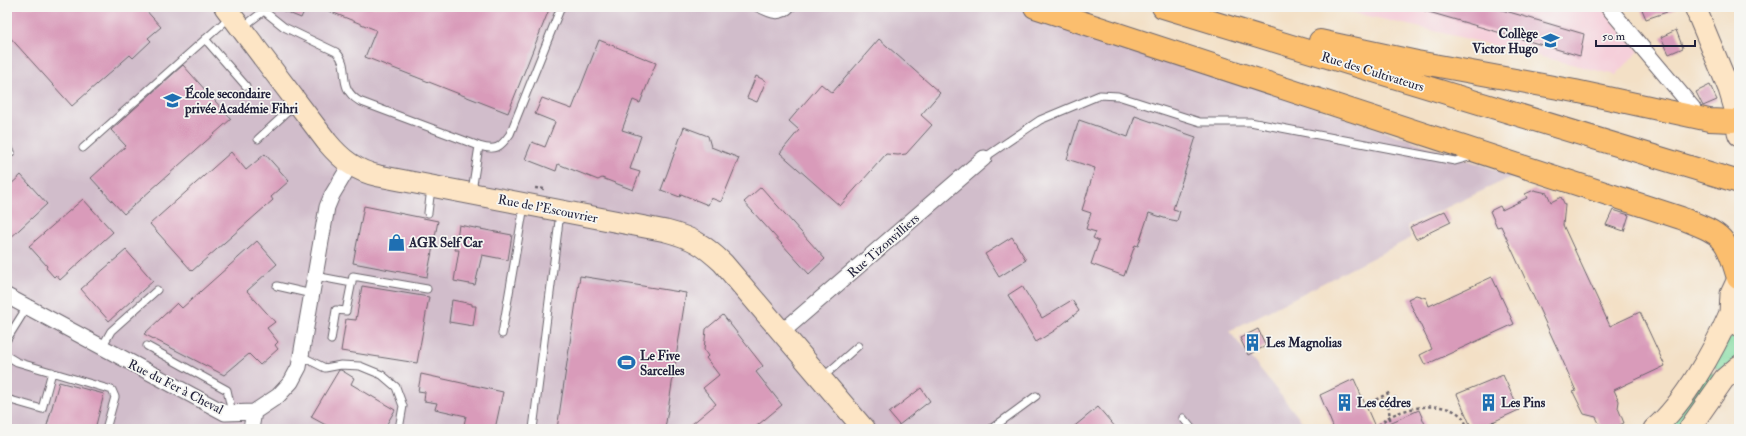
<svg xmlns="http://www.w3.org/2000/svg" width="1746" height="436" font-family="'IM FELL Double Pica',serif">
	<rect width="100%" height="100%" fill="#f6f6f2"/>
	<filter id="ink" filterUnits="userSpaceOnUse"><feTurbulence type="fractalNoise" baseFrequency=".025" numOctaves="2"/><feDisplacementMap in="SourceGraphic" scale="8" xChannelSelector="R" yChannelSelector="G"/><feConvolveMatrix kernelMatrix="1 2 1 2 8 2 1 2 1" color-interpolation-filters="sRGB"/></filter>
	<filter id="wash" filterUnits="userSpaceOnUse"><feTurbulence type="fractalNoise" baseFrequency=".012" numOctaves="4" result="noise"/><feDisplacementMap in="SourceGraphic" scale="16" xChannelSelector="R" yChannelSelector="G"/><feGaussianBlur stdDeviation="0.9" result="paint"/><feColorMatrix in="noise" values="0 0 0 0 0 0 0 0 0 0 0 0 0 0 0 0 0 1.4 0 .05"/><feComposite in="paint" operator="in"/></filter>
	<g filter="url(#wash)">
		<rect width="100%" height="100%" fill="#f3e0c6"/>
		<!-- built -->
		<path fill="#f5cfda" d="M1328 7H1600L1639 51 1616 75 1426 29Z"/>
		<!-- industrial -->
		<path fill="#d1bdcb" d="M7 7H1025L1514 176 1407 226 1411 238 1229 331 1308 429H7Z"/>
		<!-- green -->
		<path fill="#80da9f" stroke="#517e6d" d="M1731 334 1739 345V358L1722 373 1713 366Z
			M1709 372 1717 377 1687 417 1675 429H1667Z"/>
		<g id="blocks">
			<!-- building -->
			<path fill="#d99bba" d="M7 7H143L161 27 148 38 151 41 133 58 130 55 72 106 7 34Z
				M274 7H306L301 18Z
				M319 7H550L508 113 365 57 376 30Z
				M1422 7H1492L1584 34 1580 56 1422 10Z
				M1641 7H1675L1676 9 1646 19Z
				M1676 30 1683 48 1669 54 1661 37Z
				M879 39 940 93 921 115 932 125 906 154 898 155 886 154 840 206 780 153 799 130 789 121 795 114 821 84 832 93Z
				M599 40 656 63 640 103 633 100 622 130 641 136 630 169 640 172 633 190 602 178 598 180 558 164 556 171 525 159 532 142 545 147 555 122 535 114 542 98 572 109Z
				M183 65 231 119 124 214 91 178 126 146 111 130Z
				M756 76 766 81 757 102 747 98Z
				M1710 85 1717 100 1703 106 1696 92Z
				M1135 116 1196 137 1173 209 1180 211 1177 221 1167 219 1149 213 1138 246 1135 245 1124 276 1091 264 1099 241 1093 238 1096 232 1086 229 1091 213 1082 210 1095 168 1067 159 1079 120 1128 137Z
				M684 127 708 136 711 147 739 158 721 202 711 198 708 205 681 194 680 197 661 190Z
				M231 152 246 170 265 154 289 181 271 197 273 200 192 271 150 224Z
				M21 175 47 204 7 241V188Z
				M761 187 825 259 809 274 744 202Z
				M1534 190 1547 193 1551 202 1561 197 1565 205 1563 225 1610 326 1640 312 1665 366 1614 390 1619 401 1618 408 1624 423 1611 429H1602L1596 417 1584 414 1573 392 1576 391 1558 350 1501 226 1497 227 1490 211 1500 206 1502 210 1527 198 1525 194Z
				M83 199 113 232 60 280 56 275 54 277 46 268 47 266 29 246Z
				M364 206 438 221 427 277 353 263Z
				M1613 210 1629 215 1624 231 1606 225Z
				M1445 211 1451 222 1416 239 1410 227Z
				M459 225 512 235 508 260 482 255 475 285 454 281 459 250H455Z
				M1012 237 1026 260 999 277 985 254Z
				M257 241 277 264 247 291 275 322 267 328 278 342 275 345 278 349 260 365 249 354 224 375 144 334 177 303 182 308Z
				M126 250 153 281 109 321 81 289Z
				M580 276 686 293 665 429H557Z
				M1492 277 1514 324 1425 365 1420 355 1432 349 1408 299 1416 295 1426 298 1429 306Z
				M362 286 429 297 417 363 341 351 346 319 356 320Z
				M1022 286 1042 318 1072 300 1079 311 1054 331 1036 342 1008 295Z
				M452 300 472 304V306H476L473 326 449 322Z
				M723 315 763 366 756 372 782 405 753 429H686L716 404 703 388 719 375 706 358 708 356 704 350 706 329Z
				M1258 329 1266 346 1248 355 1240 338Z
				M339 370H341L354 378 351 384 395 410 384 429H333L311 417Z
				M421 374 503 392 495 429H463L466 416 435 409 437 403 424 401 425 392 418 391Z
				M1503 375 1519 410 1477 429H1472L1457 394Z
				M1354 379 1376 429 1419 410 1427 429H1334L1320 395Z
				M59 382 104 394 95 429H46Z
				M921 388 930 401 899 425 889 413Z
				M1098 407 1117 429H1071Z"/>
		</g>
	</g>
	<g filter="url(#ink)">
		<use href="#blocks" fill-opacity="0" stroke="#6b646c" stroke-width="1"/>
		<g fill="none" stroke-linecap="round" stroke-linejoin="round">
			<defs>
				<path id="lane" d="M756 7C770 14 780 20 792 7
					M264 11 284 27 336 52C352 67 335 86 359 101L479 146
					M243 27 269 7
					M205 39 246 86
					M258 139 296 104
					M7 147 11 152 7 156
					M83 148 230 17
					M984 158 1040 120 1100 95 1118 96 1200 122H1250L1455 161 1473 156
					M472 191 479 146C496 151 500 148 510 134L561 7
					M428 213 431 188
					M315 276 352 283
					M277 286 312 294
					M502 334 524 206
					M7 339 27 307
					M331 340 336 310 346 311 353 276 427 289
					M147 346 227 390 232 413
					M102 347 111 331 157 290
					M7 356 17 362 112 390 115 397 106 429
					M301 356 325 368 341 365 360 366 382 375 396 387 403 406 399 429
					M823 377 858 346
					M7 399 42 409 52 372
					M1183 418 1192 429
					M533 429 560 213
					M991 429 1036 396"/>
				<path id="street" d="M1608 7 1693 108
					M7 296 225 413 254 412 278 396 291 382 299 367 327 207 332 195 350 165
					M782 332 984 158
					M251 429 254 412"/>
				<path id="secondary" d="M225 7 327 142C341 159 356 171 379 176L666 231C692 238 703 244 723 263L864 429
					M1695 7 1729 89 1735 109
					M1738 132 1739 135
					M1738 325 1730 313 1731 294 1739 277
					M1654 429C1685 402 1714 350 1730 313
					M1689 429 1724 379 1739 366"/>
				<path id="primary" d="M1035 7 1681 218C1723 235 1725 234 1738 278
					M1163 7 1739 182
					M1320 41 1417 62 1575 91 1709 120 1733 121"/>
			</defs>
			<!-- lane casing -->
			<use href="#lane" stroke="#6b646c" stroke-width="9"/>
			<!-- street casing -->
			<use href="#street" stroke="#6b646c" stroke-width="17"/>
			<!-- secondary casing -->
			<use href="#secondary" stroke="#6b646c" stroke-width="23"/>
			<!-- primary casing -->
			<use href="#primary" stroke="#6b646c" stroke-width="24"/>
			<!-- path -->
			<path stroke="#6b646c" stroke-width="2.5" stroke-dasharray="3 3" stroke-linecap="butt" d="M535 188 545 189
				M1365 405 1391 392
				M1493 421 1496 429
				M1391 426 1388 403 1396 397
				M1374 429C1379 425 1384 420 1389 417 1407 407 1447 399 1463 418 1465 421 1466 425 1468 429"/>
			<!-- lane -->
			<use href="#lane" stroke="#fff" stroke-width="7"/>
			<!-- street -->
			<use href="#street" stroke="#fff" stroke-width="15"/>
			<!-- secondary -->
			<use href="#secondary" stroke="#fde5c5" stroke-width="21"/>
			<!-- primary -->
			<use href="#primary" stroke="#fbbe6e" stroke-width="22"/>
		</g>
	</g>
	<!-- icons -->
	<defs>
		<symbol id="school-bare" viewBox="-9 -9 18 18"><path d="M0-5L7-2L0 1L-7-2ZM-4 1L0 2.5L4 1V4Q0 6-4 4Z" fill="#1f6fb2" stroke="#f6f6f2" stroke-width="2.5" paint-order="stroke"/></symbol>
		<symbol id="shop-bare" viewBox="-9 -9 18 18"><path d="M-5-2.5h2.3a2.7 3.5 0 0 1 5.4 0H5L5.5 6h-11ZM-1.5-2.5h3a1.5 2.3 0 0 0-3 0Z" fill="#1f6fb2" stroke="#f6f6f2" stroke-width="2.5" paint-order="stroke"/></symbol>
		<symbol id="building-bare" viewBox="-9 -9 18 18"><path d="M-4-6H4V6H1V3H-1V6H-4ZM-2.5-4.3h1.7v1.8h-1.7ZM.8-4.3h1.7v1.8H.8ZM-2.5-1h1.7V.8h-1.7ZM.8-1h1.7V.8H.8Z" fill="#1f6fb2" stroke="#f6f6f2" stroke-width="2.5" paint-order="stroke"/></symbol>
		<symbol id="stadium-bare" viewBox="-9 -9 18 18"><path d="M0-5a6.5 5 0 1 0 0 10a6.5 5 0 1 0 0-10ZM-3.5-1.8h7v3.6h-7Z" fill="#1f6fb2" stroke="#f6f6f2" stroke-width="2.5" paint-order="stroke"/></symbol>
	</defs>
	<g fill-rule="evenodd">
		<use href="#school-bare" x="1538" y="28" width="25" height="25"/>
		<use href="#school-bare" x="160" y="88" width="25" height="25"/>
		<use href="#shop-bare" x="384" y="230" width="25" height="25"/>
		<use href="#building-bare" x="1240" y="330" width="25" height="25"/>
		<use href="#stadium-bare" x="614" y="350" width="25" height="25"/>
		<use href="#building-bare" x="1332" y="390" width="25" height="25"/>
		<use href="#building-bare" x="1476" y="390" width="25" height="25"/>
	</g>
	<g text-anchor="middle" stroke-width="3.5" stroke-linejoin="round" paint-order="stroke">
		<!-- poi labels -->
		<g font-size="13" font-weight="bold" fill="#22223b" stroke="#f6f6f2" text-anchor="start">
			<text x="1538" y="38" text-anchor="end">Collège<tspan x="1538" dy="15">Victor Hugo</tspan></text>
			<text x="185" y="98">École secondaire<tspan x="185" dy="15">privée Académie Fihri</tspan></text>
			<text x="409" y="247">AGR Self Car</text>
			<text x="1266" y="347">Les Magnolias</text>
			<text x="640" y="360">Le Five<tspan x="640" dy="15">Sarcelles</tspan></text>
			<text x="1357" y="407">Les cédres</text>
			<text x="1501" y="407">Les Pins</text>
		</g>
		<!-- street labels -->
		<g font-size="13" fill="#22223b" stroke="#f6f6f2">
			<text transform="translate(1373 71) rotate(17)" y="5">Rue des Cultivateurs</text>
			<text transform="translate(548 208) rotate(11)" y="5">Rue de l'Escouvrier</text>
			<text transform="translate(883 245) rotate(-41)" y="5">Rue Tizonvilliers</text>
			<text transform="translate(176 386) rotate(27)" y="5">Rue du Fer à Cheval</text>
		</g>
	</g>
	<!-- margin -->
	<rect width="1746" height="436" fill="none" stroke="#f6f6f2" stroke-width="24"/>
	<!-- scale -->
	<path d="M1596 40v6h99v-6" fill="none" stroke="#22223b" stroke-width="2"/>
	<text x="1602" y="40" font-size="12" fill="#22223b" stroke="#f6f6f2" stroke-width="3" paint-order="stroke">50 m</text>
</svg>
